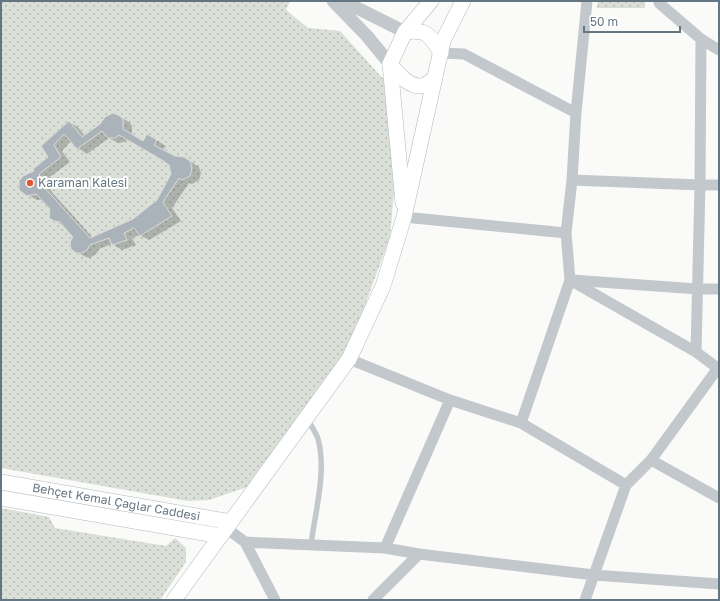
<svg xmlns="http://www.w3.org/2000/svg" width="720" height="601" font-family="'Golos Text',sans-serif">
	<defs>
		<pattern id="park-dots" width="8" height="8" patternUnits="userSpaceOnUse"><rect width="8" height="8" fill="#dadfd7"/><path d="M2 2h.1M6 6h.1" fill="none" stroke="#b4b9b4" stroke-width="1.8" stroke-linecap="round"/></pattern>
	</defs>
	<rect width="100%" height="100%" fill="#fafaf8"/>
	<!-- park -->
	<path fill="url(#park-dots)" d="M1 1H290L286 10 308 28 340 31 386 82 396 168 390 237 351 343 326 382 247 487 209 500 188 501 1 468Z
		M598 1H645V8H597Z
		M1 508 49 517 55 528 166 546 175 538 186 548V562L160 600H1Z"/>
	<!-- shadow -->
	<path fill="#0003" fill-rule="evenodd" d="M120 117 129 122 132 126V135L143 142 148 135 166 146 162 151 174 157 183 158 193 163 199 167 201 173 199 180 192 184 189 183 172 208 181 221 149 240 140 235 132 238 136 245 122 250 112 244 99 249 96 254 90 258 86 257 77 252 74 236 64 226 54 220 51 209 42 200H37L28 195 32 174 50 157 42 146 69 122 78 127 85 136ZM109 138 118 143 124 142 129 139 170 164 172 175 158 200 133 220 93 238 52 192 47 179 70 162 62 151 71 141 78 148 87 154Z"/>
	<!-- building -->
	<path fill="#aab3b9" stroke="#dcdcda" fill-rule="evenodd" d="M113 113 120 116 123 120V129L143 141 147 134 157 140 154 145 175 156 184 157 190 161 192 168 190 176 182 180 179 178 163 202 172 216 140 236 134 228 124 233 127 240 112 245 109 238 90 245 87 250 81 253H76L71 249 70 242 73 237 70 234 60 222 54 221 49 218 50 209 36 194 27 196 19 190V181L23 176 34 171 33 169 48 157 41 146 69 121 82 137 100 124 105 117ZM102 131 108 138H115L119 135 162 160 169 165 171 174 157 200 133 219 90 238 43 186 39 174 61 157 54 145 64 134 77 149Z"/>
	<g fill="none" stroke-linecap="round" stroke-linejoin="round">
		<defs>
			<g id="secondary">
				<path d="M405 32C427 29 430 35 441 53"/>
				<path d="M390 64C398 74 411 90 425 85 429 83 432 80 435 77"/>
				<path d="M403 203 390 64 405 32 431 1"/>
				<path id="s1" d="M1 482 231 522"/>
				<path d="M1 498 221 536"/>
				<path d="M174 600 349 359 383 286 404 217 443 41 463 1"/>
			</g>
		</defs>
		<!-- secondary casing -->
		<use href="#secondary" stroke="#b3babf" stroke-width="16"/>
		<!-- service -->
		<path stroke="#c3c8cc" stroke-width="5.5" d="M308 420C311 426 316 432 318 439 327 471 315 512 311 545"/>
		<!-- minor -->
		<path stroke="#c3c8cc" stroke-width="11" d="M659 1V3L701 39 719 50
			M441 53 464 54 576 113
			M572 180 700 185H719
			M404 217 566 233
			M570 280 696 352 719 369
			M572 280 698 289H719
			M696 352 700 185 701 39
			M349 359 450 400 521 423 626 485
			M521 423 570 280 566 233 572 180 576 113 587 1
			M651 460 719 498
			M226 528 245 542 275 600
			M245 542 385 548 419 554 594 575 719 584
			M385 548 450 400
			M373 600 419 554
			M585 600 626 485 651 460 718 368"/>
		<!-- tertiary -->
		<path stroke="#c3c8cc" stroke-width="13" d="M333 1 367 36 390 64
			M343 1 405 32"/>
		<!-- secondary -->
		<use href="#secondary" stroke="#fff" stroke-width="15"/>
	</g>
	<!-- markers -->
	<circle fill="#e4572e" stroke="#fff" stroke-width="1.5" cx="30" cy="183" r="4"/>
	<g text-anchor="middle" stroke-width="4" stroke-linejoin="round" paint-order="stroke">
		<!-- poi labels -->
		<g font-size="12" fill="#657683" stroke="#fff" text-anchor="start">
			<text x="38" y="187">Karaman Kalesi</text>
		</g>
		<!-- street labels -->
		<g font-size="12" fill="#657683" stroke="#fff">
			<text dy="4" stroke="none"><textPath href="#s1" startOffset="117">Behçet Kemal Çağlar Caddesi</textPath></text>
		</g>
	</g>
	<!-- border -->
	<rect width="720" height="601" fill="none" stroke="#657683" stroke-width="4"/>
	<!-- scale -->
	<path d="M584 26v6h96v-6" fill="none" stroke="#657683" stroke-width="2"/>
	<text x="590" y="26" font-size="12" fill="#657683" stroke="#ffffff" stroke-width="3" paint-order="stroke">50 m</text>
</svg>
